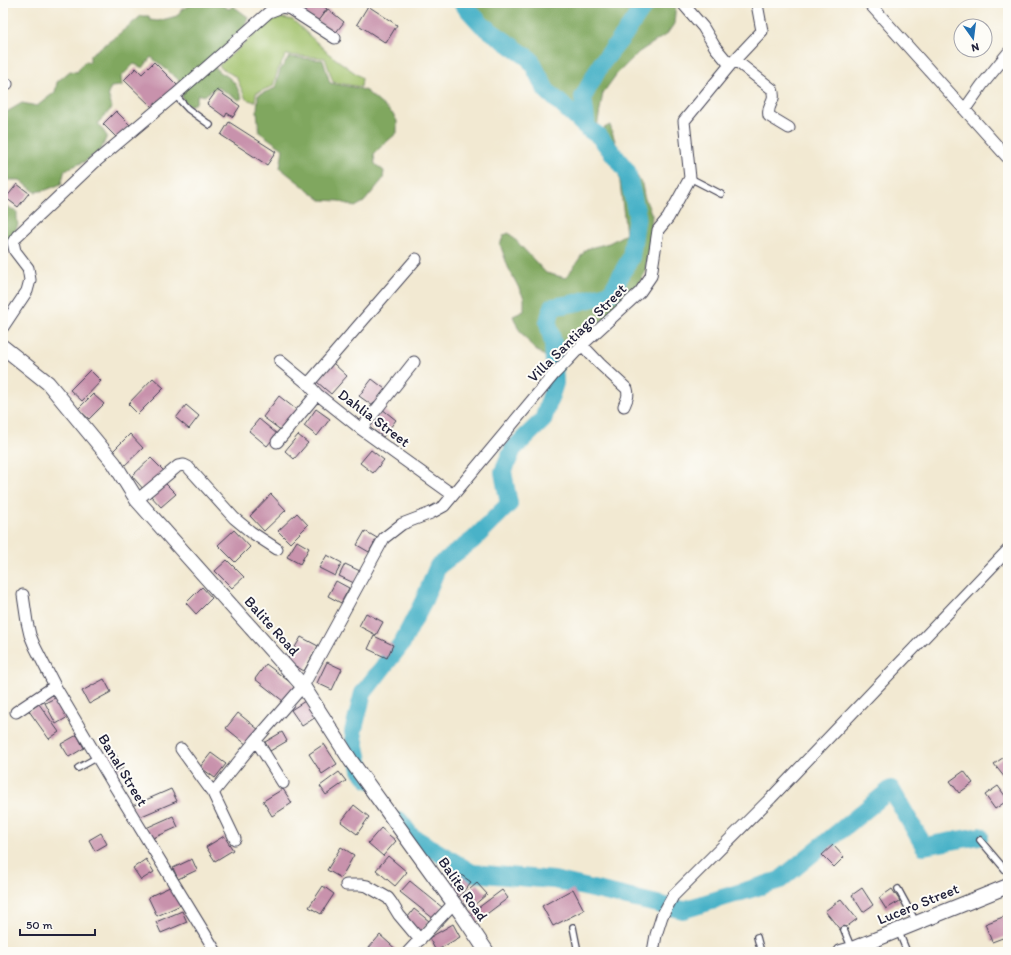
<svg xmlns="http://www.w3.org/2000/svg" width="1011" height="955" font-family="Itim,sans-serif">
	<rect width="100%" height="100%" fill="#fdfcf7"/>
	<filter id="ink" filterUnits="userSpaceOnUse"><feTurbulence type="fractalNoise" baseFrequency=".025" numOctaves="2"/><feDisplacementMap in="SourceGraphic" scale="8" xChannelSelector="R" yChannelSelector="G"/><feConvolveMatrix kernelMatrix="1 2 1 2 8 2 1 2 1" color-interpolation-filters="sRGB"/></filter>
	<filter id="wash" filterUnits="userSpaceOnUse"><feTurbulence type="fractalNoise" baseFrequency=".012" numOctaves="4" result="noise"/><feDisplacementMap in="SourceGraphic" scale="16" xChannelSelector="R" yChannelSelector="G"/><feGaussianBlur stdDeviation="0.9" result="paint"/><feColorMatrix in="noise" values="0 0 0 0 0 0 0 0 0 0 0 0 0 0 0 0 0 1.4 0 .05"/><feComposite in="paint" operator="in"/></filter>
	<g filter="url(#wash)">
		<rect width="100%" height="100%" fill="#f2e9d2"/>
		<!-- green -->
		<path fill="#a0c16a" stroke="#617252" d="M283 18 293 20 329 54 362 78 361 87 333 82 325 58 286 55 278 70 273 86 256 93 255 102 246 99 236 77 221 68 219 65 272 20Z"/>
		<!-- forest -->
		<path fill="#80a75e" stroke="#51644c" d="M195 3H218L229 9 233 6 248 17 245 27 210 61 219 72 227 76 235 83 242 98 239 100 217 87 208 93 204 96 198 94 196 103 189 106 183 101 179 80 151 57 143 68 134 64 121 77 122 86 111 87 108 94 112 108 98 123 107 136 101 150 86 161 65 170 61 184 46 190 35 192 20 180H8L3 177V114L22 103 37 106 55 92 57 82 70 71 77 72 84 62H90V55L114 38 141 16H149L150 20 158 21 177 16 182 9Z
			M456 3H676L674 24 667 34 639 52 616 75 603 93 597 127 591 137 544 97 526 65Z
			M289 57 323 60 330 83 358 88 366 91 393 114 397 121V133C389 140 381 146 374 154L375 164 384 171 383 179 364 202 355 207 339 201 321 200 280 168 283 149 259 132 257 111 258 95 275 88 280 70Z
			M610 125 616 144 642 184 644 196 652 215 651 234 645 273 635 289 575 347 552 361 534 349 518 328 513 316 524 311V298L508 267 500 244 504 235 509 233 546 273 566 278 586 249 609 243 626 234 619 174 599 149 601 146 598 142 604 128Z
			M3 204 17 212V218L18 225 10 242H3Z"/>
		<g fill="none" stroke-linecap="round" stroke-linejoin="round">
			<!-- river -->
			<path stroke="#49b2c8" stroke-width="18" d="M587 128 583 97 601 64 624 35 641 10 648 3
				M369 780 361 770 353 732 363 693 402 643 424 600 438 566 473 540 509 504 503 472 513 449 543 420 555 383 553 343 548 323 552 307 575 303 611 293 631 257 637 215 627 171 599 136 587 128 546 90 530 59 482 25 462 3
				M400 821 411 836 472 873 554 880 683 910 780 880 891 789 924 846 980 836"/>
		</g>
		<g id="blocks">
			<!-- building -->
			<path fill="#c892ac" d="M304 3H319L327 9 317 22 299 10Z
				M368 6 397 25 386 43 357 24Z
				M328 9 344 22 334 35 318 22Z
				M154 62 178 86 160 103 158 101 152 107 124 80 136 68 142 74Z
				M217 90 240 106 233 117 227 113 225 117 207 104Z
				M116 111 130 125 117 138 103 124Z
				M229 122 276 152 267 165 221 135Z
				M17 184 29 193 18 207 6 198Z
				M333 363 347 376 331 394 317 382Z
				M90 370 101 381 82 401 70 390Z
				M153 378 164 388 138 414 128 404Z
				M372 379 385 389 373 406 359 396Z
				M93 394 104 404 89 419 78 409Z
				M279 396 298 411 282 431 263 417Z
				M186 405 199 416 189 429 176 418Z
				M316 409 330 419 317 436 304 426Z
				M382 409 396 420 383 437 369 427Z
				M259 419 277 434 267 446 249 431Z
				M130 434 143 448 124 466 111 453Z
				M298 435 308 443 294 459 285 451Z
				M371 450 384 460 373 473 360 463Z
				M151 458 164 471 144 490 132 476Z
				M164 482 176 494 161 507 150 495Z
				M271 494 286 510 264 531 250 516Z
				M297 513 308 525 290 543 278 531Z
				M234 530 250 547 235 562 218 545Z
				M365 531 377 538 369 552 357 545Z
				M297 541 309 548 300 564 287 557Z
				M327 555 342 563 335 576 319 568Z
				M227 560 244 577 232 588 215 571Z
				M345 564 360 571 354 583 339 576Z
				M336 581 349 588 341 603 328 596Z
				M202 587 212 598 196 614 186 603Z
				M366 613 383 622 376 635 359 626Z
				M374 636 393 645 387 658 368 649Z
				M301 637 318 646 304 671 287 661Z
				M327 662 342 669 332 690 317 683Z
				M266 664 295 686 283 701 255 679Z
				M104 679 111 692 89 704 82 691Z
				M57 697 68 717 56 724 45 703Z
				M305 701 316 717 302 726 291 710Z
				M39 704 59 732 49 739 29 711Z
				M238 713 259 730 247 745 226 728Z
				M282 732 287 741 270 751 265 742Z
				M77 735 84 748 69 757 61 744Z
				M324 744 337 764 322 774 309 754Z
				M114 751 123 768 113 773 104 757Z
				M211 753 226 764 215 778 200 767Z
				M1004 757 1008 762V776L1005 778 994 764Z
				M964 771 973 783 959 793 950 781Z
				M339 772 346 781 326 795 320 786Z
				M998 786 1008 800 995 809 985 795Z
				M171 789 177 801 137 818 132 806Z
				M283 789 292 803 272 816 263 801Z
				M354 805 369 817 357 834 341 822Z
				M173 816 178 827 151 839 146 828Z
				M381 828 396 841 383 856 368 843Z
				M101 833 107 844 95 851 89 840Z
				M224 836 233 850 215 861 206 847Z
				M833 845 844 857 834 867 822 855Z
				M341 847 354 855 341 878 327 870Z
				M388 856 407 872 395 886 376 870Z
				M146 859 154 872 141 880 133 868Z
				M192 859 197 870 178 879 173 868Z
				M460 874 471 882 459 897 449 889Z
				M410 881 443 908 434 919 400 892Z
				M477 883 487 894 472 907 462 896Z
				M172 886 183 904 157 916 148 897Z
				M323 886 334 894 321 914 309 907Z
				M862 888 873 905 863 912 852 895Z
				M573 889 584 910 553 926 542 906Z
				M892 889 900 901 886 909 879 898Z
				M502 890 508 898 472 925 466 917Z
				M841 899 857 919 841 931 825 911Z
				M414 909 429 921 420 933 405 921Z
				M182 911 187 922 161 933 156 922Z
				M1008 915V936L992 942 985 924Z
				M453 924 460 937 436 951 429 938Z
				M380 935 399 952H372L368 949Z"/>
		</g>
	</g>
	<g filter="url(#ink)">
		<use href="#blocks" fill-opacity="0" stroke="#414052" stroke-width="1"/>
		<g fill="none" stroke-linecap="round" stroke-linejoin="round">
			<defs>
				<path id="service" d="M175 95 188 109 210 125
					M690 178 721 194
					M78 768 98 757
					M980 840 1008 873
					M898 889 916 922
					M573 927 578 952
					M844 930 852 949
					M898 930 907 952
					M757 937 761 952"/>
				<path id="minor" d="M869 3 1008 158
					M684 5 703 27 715 47 730 65
					M735 60 772 89C777 103 766 103 769 116L789 128
					M3 86 7 84
					M965 109 982 85 1008 53
					M3 327 27 291 30 280 28 268 15 251 13 242 17 236 94 163 175 95 269 12 282 7 290 9 335 38
					M582 345 600 364 627 389C629 396 627 399 624 406
					M280 361 308 384 317 394 361 429 453 495
					M308 384 416 259
					M361 429 414 362
					M277 442 317 394
					M137 500 178 466 184 465 188 467 234 518 251 532 277 549
					M23 595 27 622 30 635 35 647 55 686 112 782 216 952
					M16 712 55 686
					M256 740 283 783
					M181 749 213 793 235 839
					M213 793 256 740 303 686 384 538 402 524 431 513 444 506 554 374 567 361 582 345 640 292 651 276 658 230 668 218 690 178 684 121 730 65 762 31 757 4 759 3
					M346 885H361L367 886 388 898 391 902 399 915 420 940
					M408 952 453 904
					M653 952 656 935 662 916 673 896 771 798 1008 550"/>
				<path id="tertiary" d="M3 347 48 383 114 463 137 500 303 686 351 761 463 916 487 952
					M841 952 852 949 1008 886"/>
			</defs>
			<!-- service casing -->
			<use href="#service" stroke="#414052" stroke-width="8"/>
			<!-- minor casing -->
			<use href="#minor" stroke="#414052" stroke-width="13"/>
			<!-- tertiary casing -->
			<use href="#tertiary" stroke="#414052" stroke-width="16"/>
			<!-- service -->
			<use href="#service" stroke="#fff" stroke-width="5.5"/>
			<!-- minor -->
			<use href="#minor" stroke="#fff" stroke-width="11"/>
			<!-- tertiary -->
			<use href="#tertiary" stroke="#fff" stroke-width="14"/>
		</g>
	</g>
	<g text-anchor="middle" stroke-width="4" stroke-linejoin="round" paint-order="stroke">
		<!-- street labels -->
		<g font-size="15" fill="#22223b" stroke="#fdfcf7">
			<text transform="translate(577 333) rotate(-45)" y="5">Villa Santiago Street</text>
			<text transform="translate(374 418) rotate(37)" y="5">Dahlia Street</text>
			<text transform="translate(272 626) rotate(48)" y="5">Balite Road</text>
			<text transform="translate(123 770) rotate(59)" y="5">Banal Street</text>
			<text transform="translate(463 889) rotate(55)" y="5">Balite Road</text>
			<text transform="translate(918 904) rotate(-22)" y="5">Lucero Street</text>
		</g>
	</g>
	<!-- margin -->
	<rect width="1011" height="955" fill="none" stroke="#fdfcf7" stroke-width="16"/>
	<!-- north arrow -->
	<g transform="translate(973 38) rotate(166)"><circle r="19" fill="#fdfcf7" stroke="#a5a5ac"/>
	<path d="M0-3L7 15L0 10L-7 15Z" fill="#1f6fb2"/>
	<text y="-6" font-size="11" font-weight="bold" text-anchor="middle" fill="#22223b">N</text>
	</g>
	<!-- scale -->
	<path d="M20 929v6h75v-6" fill="none" stroke="#22223b" stroke-width="2"/>
	<text x="26" y="929" font-size="12" fill="#22223b" stroke="#fdfcf7" stroke-width="3" paint-order="stroke">50 m</text>
</svg>
